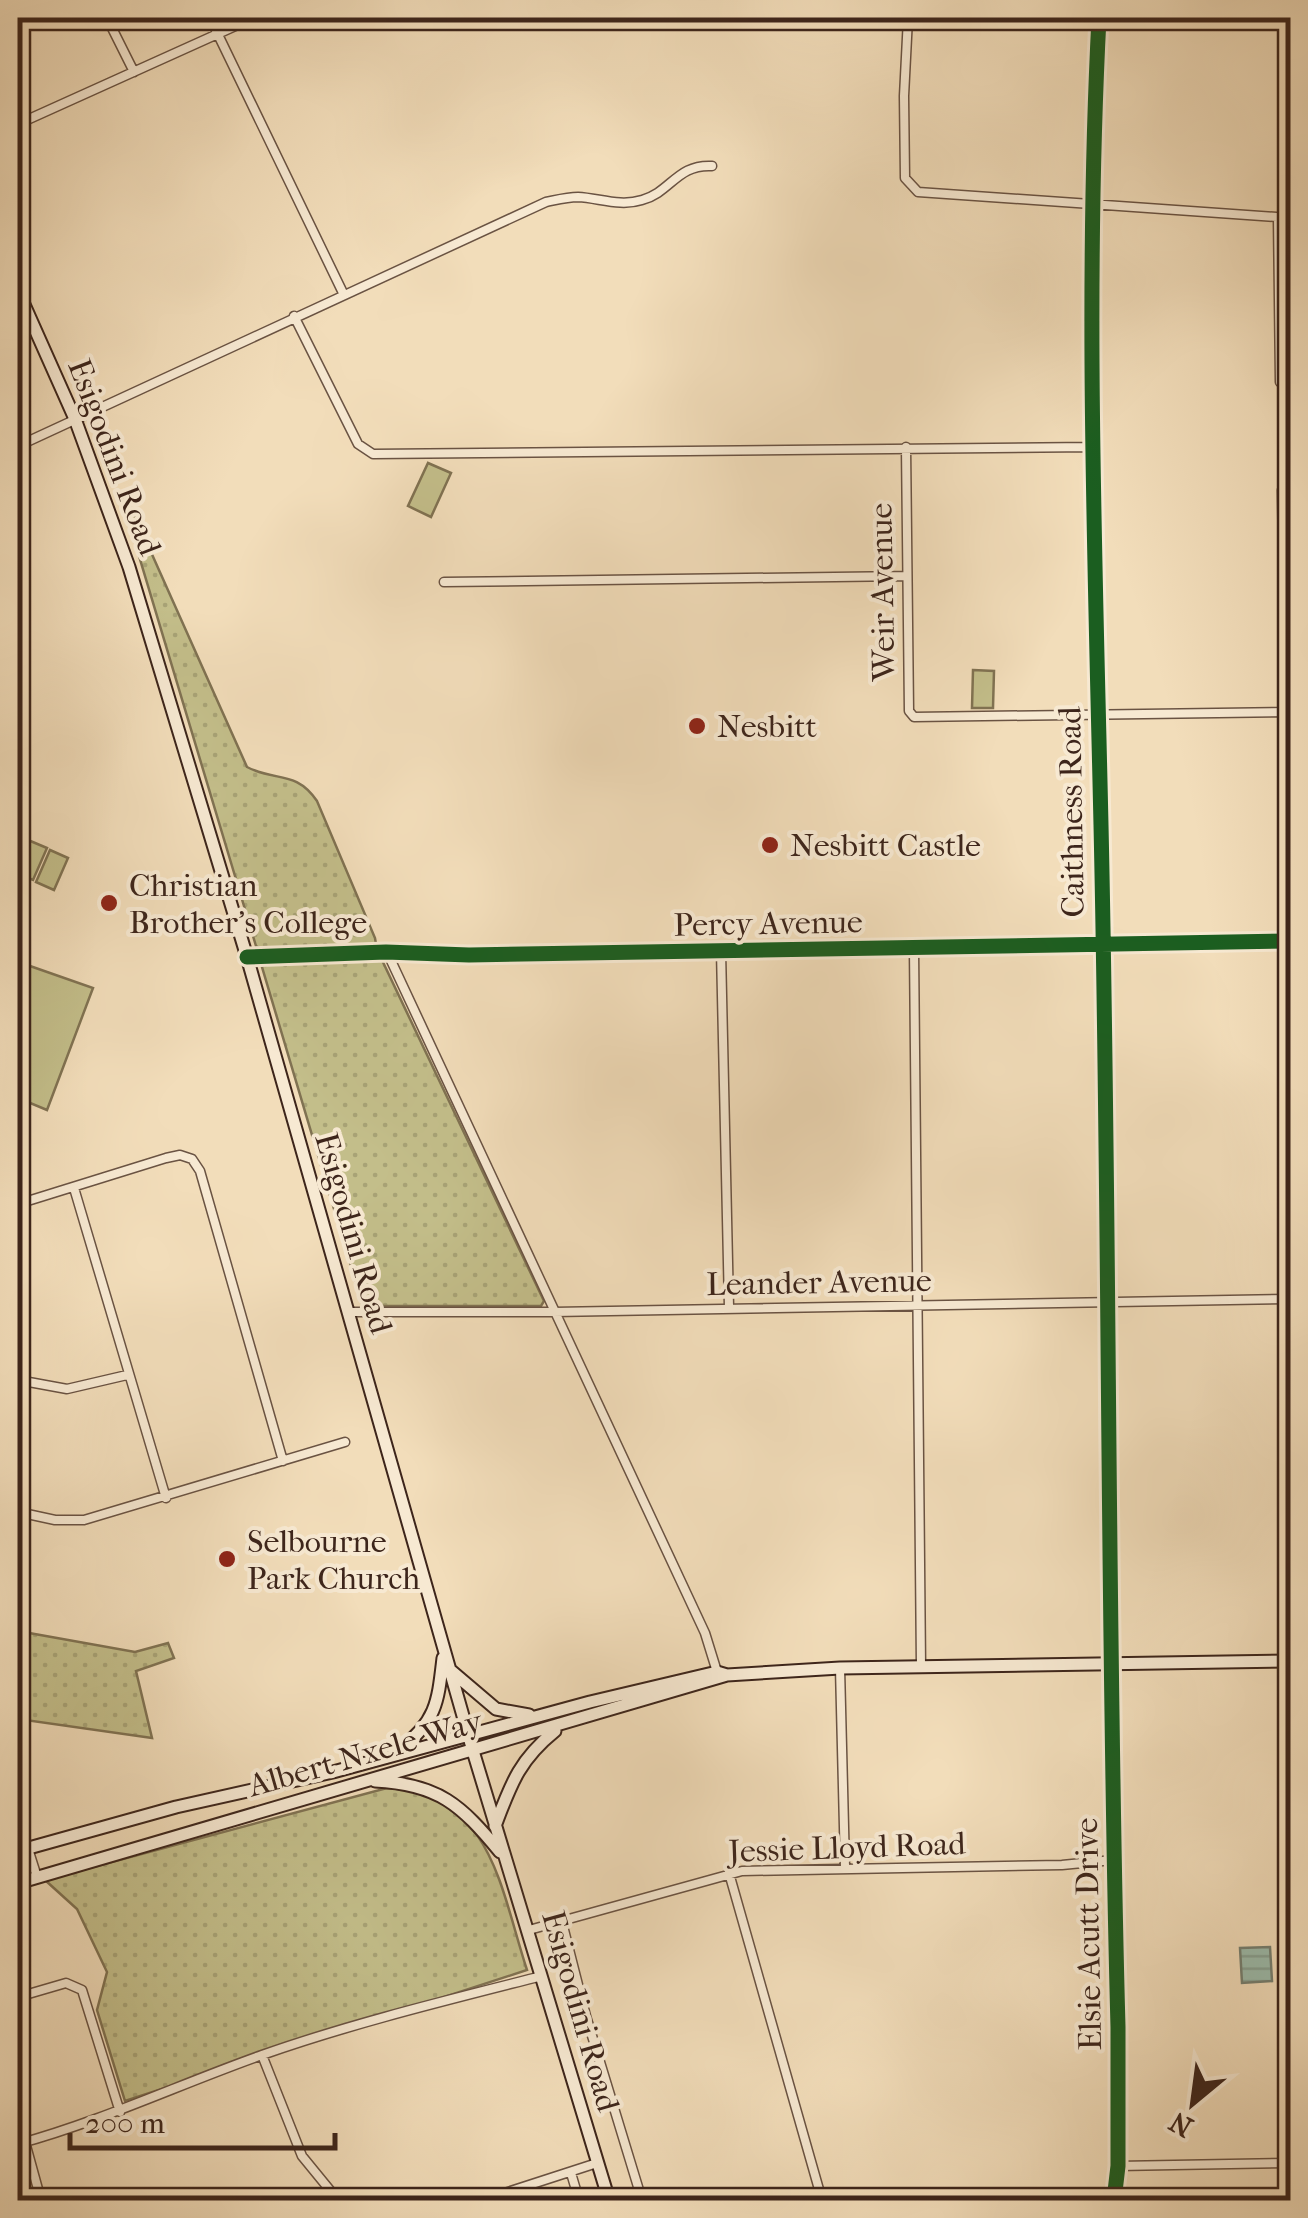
<svg xmlns="http://www.w3.org/2000/svg" width="1308" height="2218" font-family="'IM FELL French Canon',serif">
	<defs>
		<pattern id="green-dots" width="8" height="8" patternUnits="userSpaceOnUse" patternTransform="scale(2.5)"><rect width="8" height="8" fill="#c3be8a"/><path d="M2 2h.1M6 6h.1" fill="none" stroke="#a8a376" stroke-width="1.8" stroke-linecap="round"/></pattern>
		<pattern id="water-rules" width="6" height="5" patternUnits="userSpaceOnUse" patternTransform="scale(2.5)"><rect width="6" height="5" fill="#9cbcac"/><path d="M0 2.5h6" fill="none" stroke="#87a193"/></pattern>
	</defs>
	<rect width="100%" height="100%" fill="#f2ddba"/>
	<filter id="stains"><feTurbulence type="fractalNoise" baseFrequency=".002" numOctaves="4"/><feColorMatrix values="0 0 0 0 .2 0 0 0 0 .09 0 0 0 0 .02 0 0 0 .5 -.17"/></filter>
	<radialGradient id="worn" r=".72"><stop offset=".6" stop-color="#630" stop-opacity="0"/><stop offset="1" stop-color="#630" stop-opacity=".3"/></radialGradient>
	<!-- green -->
	<path fill="url(#green-dots)" stroke="#807252" stroke-width="2.5" d="M125 494 247 767C276 782 296 770 317 801L375 938 376 944 372 948 265 951 256 946 121 496Z
		M381 958 544 1301 541 1306H370L362 1303 262 967 267 961Z
		M18 1631 135 1652 168 1643 174 1658 136 1671 152 1738 18 1719Z
		M387 1788C492 1793 500 1888 527 1970L125 2101 97 2010 107 1972 77 1909 45 1880Z"/>
	<!-- pitch -->
	<path fill="#c3be8a" stroke="#807252" stroke-width="2.5" d="M428 463 451 473 431 517 408 506Z
		M973 670 994 671 993 708H972Z
		M28 840 47 848 33 880 18 874Z
		M50 850 68 858 54 890 36 882Z
		M30 966 93 988 47 1110 18 1098V998Z"/>
	<!-- water -->
	<path fill="url(#water-rules)" stroke="#768072" stroke-width="2.5" d="M1270 1947 1272 1981 1242 1983 1240 1948Z"/>
	<g fill="none" stroke-linecap="round" stroke-linejoin="round">
		<defs>
			<path id="street" d="M107 18 134 72
				M210 18 344 295
				M908 18 904 96 905 178 918 192 1290 218
				M1099 18C1085 287 1095 556 1101 825 1110 1226 1107 1627 1118 2027V2166L1114 2200
				M18 124 253 18
				M1278 218 1280 382
				M294 316 358 444 373 454 1092 447
				M18 446 546 202C556 200 567 197 578 197 599 198 620 207 642 200 671 192 677 164 712 166
				M906 447 909 711 914 717 1290 712
				M1282 490 1290 969
				M444 582 907 576
				M914 949 921 1666
				M721 951 729 1307
				M387 952 705 1633 718 1675
				M247 957 386 952 469 955 1290 941
				M74 1188 166 1498
				M18 1204 166 1158 180 1155 192 1159 200 1171 283 1461
				M347 1312H554L1290 1299
				M18 1380 67 1389 127 1375
				M18 1512 55 1520H84L345 1442
				M18 1529 22 1513
				M840 1668 845 1867
				M18 1817 37 1877
				M729 1873 822 2200
				M562 1922 586 2016 642 2200
				M529 1930 742 1871 1062 1865 1113 1860
				M18 1997 66 1983 82 1990 120 2112
				M262 2055 302 2156 338 2200
				M25 2142 41 2200
				M18 2144C102 2121 180 2084 262 2055 353 2023 448 2000 542 1976
				M1118 2166 1290 2163
				M571 2173 579 2200
				M483 2200 597 2163"/>
			<path id="secondary" d="M18 291 75 419 129 567 247 957 473 1751 609 2200
				M449 1669 496 1709 529 1715
				M400 1749C437 1721 438 1701 443 1658
				M375 1781C439 1784 461 1805 500 1852
				M495 1826C511 1784 519 1760 555 1731
				M18 1851 176 1807 333 1772 590 1702 717 1672 727 1675 840 1668 1290 1661
				M18 1883 727 1675"/>
		</defs>
		<!-- street casing -->
		<use href="#street" stroke="#6a5343" stroke-width="11"/>
		<!-- secondary casing -->
		<use href="#secondary" stroke="#3d251b" stroke-width="15"/>
		<!-- street -->
		<use href="#street" stroke="#f7e9d2" stroke-width="8"/>
		<!-- secondary -->
		<use href="#secondary" stroke="#f7e9d2" stroke-width="11"/>
		<defs>
			<path id="cycleway" d="M1099 18C1085 287 1095 556 1101 825 1110 1226 1107 1627 1118 2027V2166L1114 2200
				M247 957 386 952 469 955 1290 941"/>
		</defs>
		<!-- cycleway casing -->
		<use href="#cycleway" stroke="#f7e9d2" stroke-width="21"/>
		<!-- cycleway -->
		<use href="#cycleway" stroke="#1b5e20" stroke-width="15"/>
	</g>
	<!-- markers -->
	<g fill="#8f2418" stroke="#f7e9d2" stroke-width="4">
		<circle cx="697" cy="726" r="10"/>
		<circle cx="770" cy="845" r="10"/>
		<circle cx="109" cy="903" r="10"/>
		<circle cx="227" cy="1559" r="10"/>
	</g>
	<g text-anchor="middle" stroke-width="8" stroke-linejoin="round" paint-order="stroke">
		<!-- street labels -->
		<g font-size="32" fill="#3d251b" stroke="#f7e9d2">
			<text transform="translate(115 457) rotate(69)" y="11">Esigodini Road</text>
			<text transform="translate(882 592) rotate(-91)" y="11">Weir Avenue</text>
			<text transform="translate(1071 812) rotate(-91)" y="11">Caithness Road</text>
			<text transform="translate(768 923) rotate(-1)" y="11">Percy Avenue</text>
			<text transform="translate(354 1233) rotate(74)" y="11">Esigodini Road</text>
			<text transform="translate(819 1282) rotate(-1)" y="11">Leander Avenue</text>
			<text transform="translate(365 1753) rotate(-16)" y="11">Albert Nxele Way</text>
			<text transform="translate(847 1847) rotate(-2)" y="11">Jessie Lloyd Road</text>
			<text transform="translate(1088 1934) rotate(-91)" y="11">Elsie Acutt Drive</text>
			<text transform="translate(581 2011) rotate(74)" y="11">Esigodini Road</text>
		</g>
		<!-- poi labels -->
		<g font-size="32" fill="#3d251b" stroke="#f7e9d2" text-anchor="start">
			<text x="717" y="737">Nesbitt</text>
			<text x="790" y="856">Nesbitt Castle</text>
			<text x="129" y="896">Christian<tspan x="129" dy="37">Brother's College</tspan></text>
			<text x="247" y="1552">Selbourne<tspan x="247" dy="37">Park Church</tspan></text>
		</g>
	</g>
	<!-- margin -->
	<rect width="1308" height="2218" fill="none" stroke="#f2ddba" stroke-width="60"/>
	<rect x="20" y="20" width="1268" height="2178" fill="none" stroke="#3d251b" stroke-width="5"/>
	<rect x="30" y="30" width="1248" height="2158" fill="none" stroke="#3d251b" stroke-width="2.5"/>
	<!-- north arrow -->
	<g transform="translate(1193 2103) rotate(209)" stroke="#f7e9d2" stroke-width="8" paint-order="stroke">
	<path d="M0-8L18 38L0 25L-18 38Z" fill="#3d251b"/>
	<text y="-15" font-size="28" font-weight="bold" text-anchor="middle" fill="#3d251b">N</text>
	</g>
	<!-- scale -->
	<path d="M70 2133v15h265v-15" fill="none" stroke="#3d251b" stroke-width="5"/>
	<text x="85" y="2133" font-size="30" fill="#3d251b" stroke="#f7e9d2" stroke-width="8" paint-order="stroke">200 m</text>
	<rect width="100%" height="100%" filter="url(#stains)"/>
	<rect width="100%" height="100%" fill="url(#worn)"/>
</svg>
